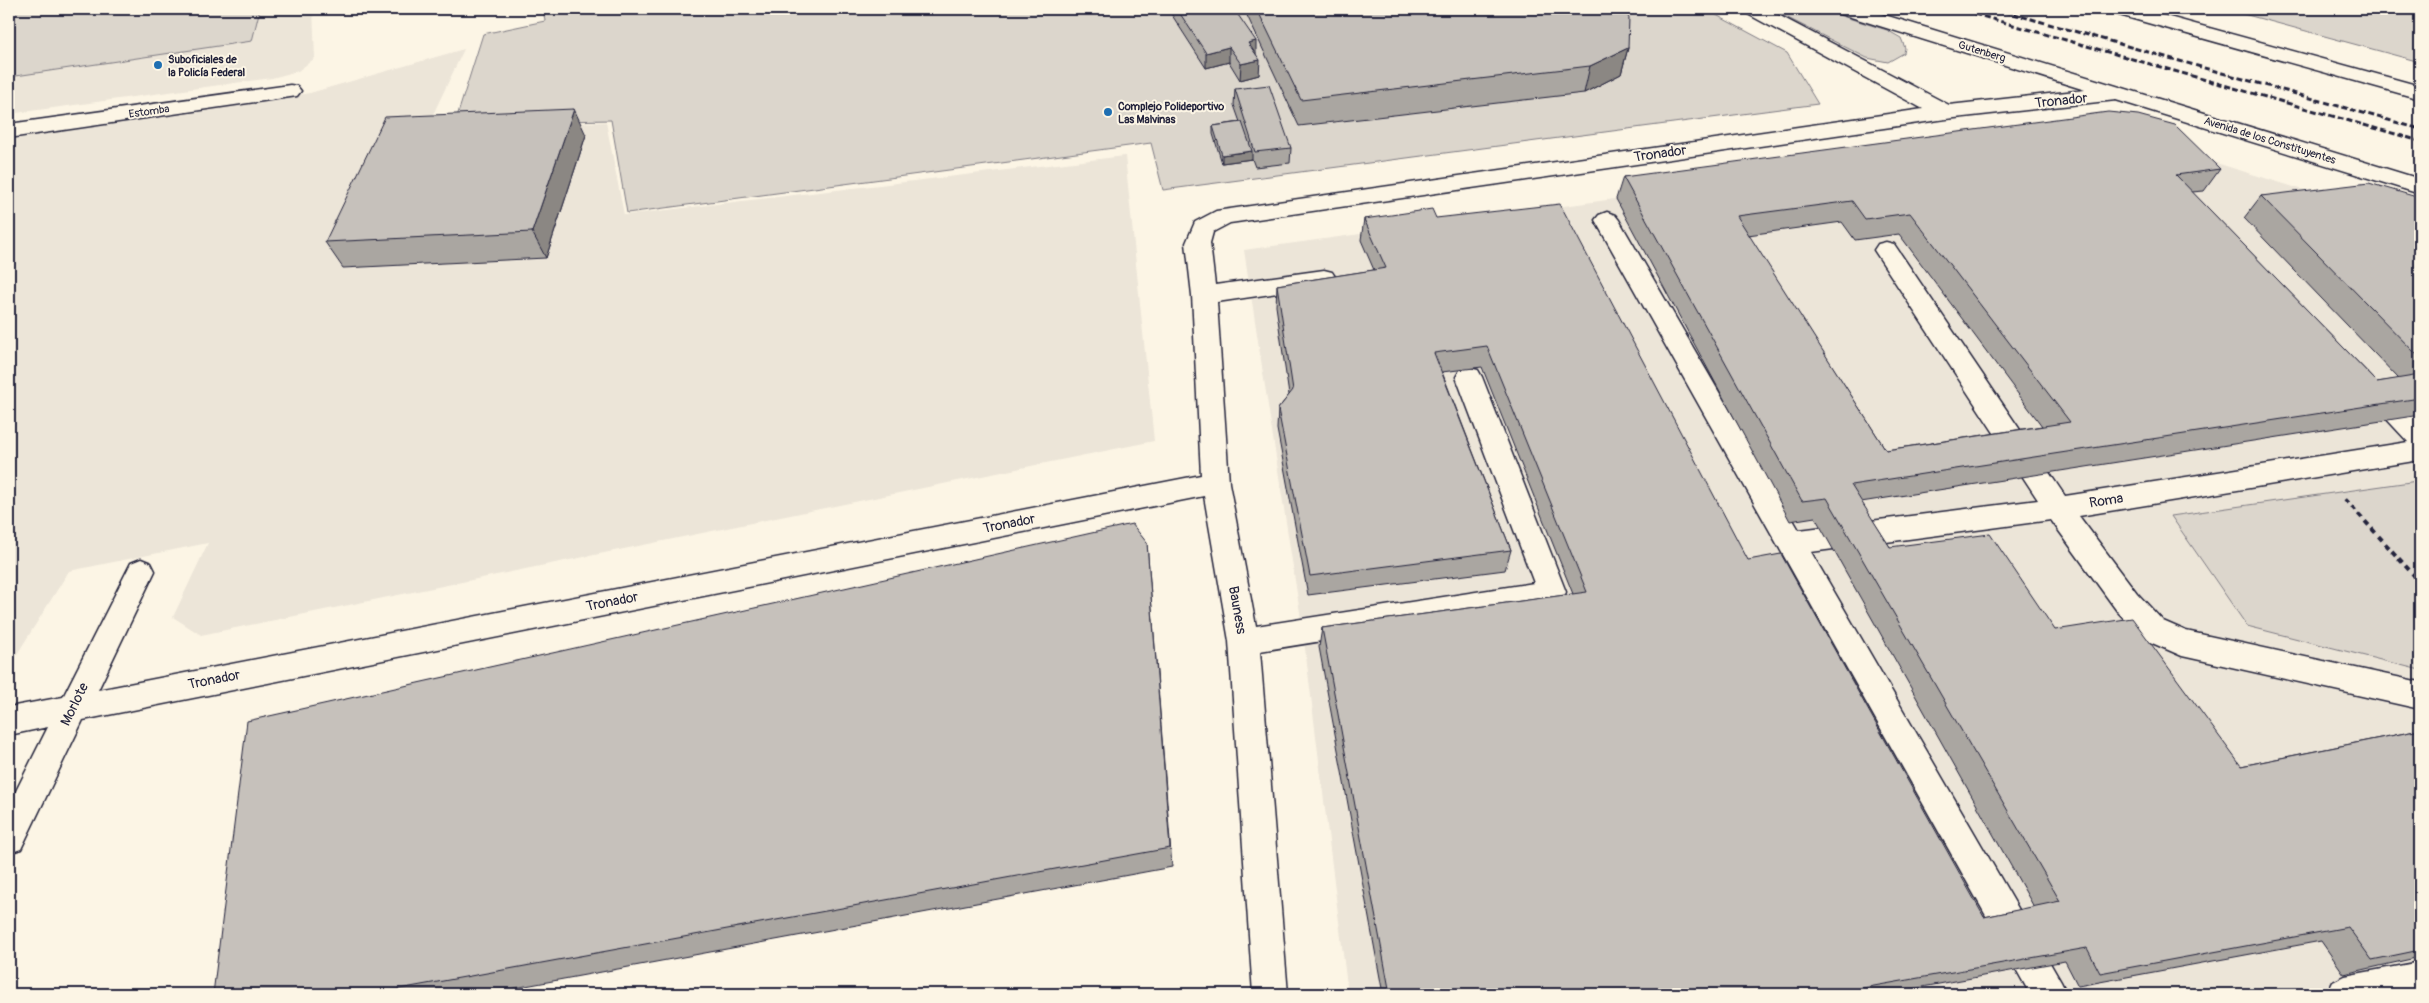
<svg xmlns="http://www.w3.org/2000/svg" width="2429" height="1003" font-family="Pangolin,sans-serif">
	<rect width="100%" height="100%" fill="#fcf5e5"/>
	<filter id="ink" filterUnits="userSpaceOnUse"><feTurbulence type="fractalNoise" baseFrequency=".02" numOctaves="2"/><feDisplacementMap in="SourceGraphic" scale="10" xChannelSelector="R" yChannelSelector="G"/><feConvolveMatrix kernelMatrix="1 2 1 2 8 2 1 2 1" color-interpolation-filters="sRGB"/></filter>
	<g filter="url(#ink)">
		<!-- built -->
		<path fill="#ece5d8" d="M9 9H313L315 58 298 71 272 78 9 114Z
			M464 49 428 125 606 122 624 215 1125 156 1154 441 201 635 173 617 208 543 69 571 9 667V140L310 93Z
			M2095 133 2161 146 2420 226V994H1348L1303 632 1244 250Z"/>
		<!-- green -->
		<path fill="#dcd6cc" stroke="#7f7c84" d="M9 9H260L252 41 9 77Z
			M543 9H1705L1787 53 1818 104 1163 190 1151 143 627 213 611 120 455 123 483 34 545 21Z
			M1770 9H1819L1887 30 1901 38 1905 48 1904 53 1888 62 1867 58Z
			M2225 9H2420V62Z
			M2417 481 2420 484V670L2247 626 2171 516Z"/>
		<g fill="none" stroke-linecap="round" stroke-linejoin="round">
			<defs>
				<path id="minor" d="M1743 9H1767L1949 105 2085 90 1838 13 1835 9H1865L2420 179V194L2116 100 1946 119 1230 223 1213 232 1210 243 1215 285 1324 270 1332 272 1336 278 1332 284 1324 286 1217 302 1229 483 1256 626 1534 583 1456 377 1460 370 1469 368 1478 370 1482 377 1566 592 1562 601 1552 604 1260 651 1288 994H1253L1229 641 1204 496 83 720 21 849 9 853V805L48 727 9 735V707L63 697 131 563 141 559 151 563 155 571 98 690 1201 475 1192 295 1186 243 1195 222 1216 211 1923 109 1746 13Z
					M2109 9H2140L2420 86V99L2112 13Z
					M290 85 297 86 301 91 297 96 9 138V124Z
					M1607 212 1615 215 1619 220 1799 530 2038 500 1874 250 1878 244 1886 242 1894 244 2065 496 2408 442 2367 398 2363 391 2367 384C2389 377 2406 406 2420 420V460L2079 516 2137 593 2163 621 2186 631 2420 682V709L2182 656 2143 639 2117 611 2051 520 1811 552 2061 982 2067 994H2030L1595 220 1599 215Z
					M2420 962V994H2327L2333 982 2345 976Z"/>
			</defs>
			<!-- minor casing -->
			<use href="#minor" stroke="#22223b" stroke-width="3"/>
			<!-- path -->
			<path stroke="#22223b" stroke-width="4" stroke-dasharray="5.5 4.5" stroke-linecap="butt" d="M2345 499 2420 582"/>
			<!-- minor -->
			<use href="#minor" fill="#fcf5e5" fill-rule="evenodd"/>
			<!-- rail -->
			<path stroke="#22223b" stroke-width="3" stroke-dasharray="6 3" stroke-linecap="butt" d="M1957 9 2420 141
				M1996 9 2420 129"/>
		</g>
		<!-- wall -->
		<path fill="#aaa6a1" stroke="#22223b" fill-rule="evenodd" d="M1168 9H1234L1256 54 1259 75 1240 80 1229 62 1206 68Z
			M1244 9H1617L1628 48 1621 74 1584 93 1299 126Z
			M1235 89 1291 148 1290 163 1255 167 1252 159 1222 163 1213 134V126L1240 122 1234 105Z
			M586 135 546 258 343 268 325 242Z
			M2220 169 2204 191 2192 192 2377 382 2399 379 2244 218 2261 196 2420 198V415L1861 502 1890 547 2055 630 2241 766 2420 730V957L2344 974 2321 941 2078 986 2065 961 1884 994H1383L1319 647 1322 628 1573 594 1482 367 1442 372 1511 550 1505 570 1308 595 1277 429 1278 409 1289 395 1276 306 1277 285 1374 270 1361 240 1364 219 1436 218 1748 560 1984 917 2034 907 1815 517 1790 521 1616 199 1623 177ZM1842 222 1855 240 1899 234 2042 426 1886 450 1748 235Z
			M1147 543 1172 867 482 994H213Z"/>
		<!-- shaded-wall -->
		<path fill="#8b8783" stroke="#22223b" d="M1256 41V56L1248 43Z
			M1229 47V62L1206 68V53Z
			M1628 48 1621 74 1584 93 1590 66Z
			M1260 60 1259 75 1240 80 1241 64Z
			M574 109 586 135 546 258 532 232Z
			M1252 151V159L1222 163V155Z"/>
		<!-- building -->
		<path fill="#c6c1bb" stroke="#22223b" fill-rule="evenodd" d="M1177 9H1234L1256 41 1248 43 1260 60 1241 64 1229 47 1206 53Z
			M1257 9H1617L1629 17 1628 48 1590 66 1301 100Z
			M1269 85 1291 148 1255 152 1235 89Z
			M574 109 532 232 325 242 385 117Z
			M2108 112 2138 115 2175 125 2220 169 2176 175 2377 382 2420 375V398L1851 485 1890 547 1990 534 2055 630 2132 618 2241 766 2420 730V950L2372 960 2348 927 2100 973 2087 948 1829 994H1715L1714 993 1709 994H1390L1322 628 1587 592 1487 346 1434 353 1511 550 1310 576 1278 409 1293 390 1277 285 1386 268 1364 219 1432 209 1436 218 1560 204 1748 560 1781 554 1984 917 2060 901 1827 498 1802 501 1623 177ZM1852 201 1865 219 1910 213 2070 422 1886 450 1737 216Z
			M1242 122 1252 151 1222 155 1213 126Z
			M2369 183 2420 198V358L2261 196Z
			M1132 524 1147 543 1170 848 372 994H213L247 721Z"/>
	</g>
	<!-- markers -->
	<g fill="#1f6fb2" stroke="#fcf5e5" stroke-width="2">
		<circle cx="158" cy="65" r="5"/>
		<circle cx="1108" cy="112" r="5"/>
	</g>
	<g text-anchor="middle" stroke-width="4" stroke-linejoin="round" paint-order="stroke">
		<!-- far-street labels -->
		<g font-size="11" fill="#22223b" stroke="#fcf5e5">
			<text transform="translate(1982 51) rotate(17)" y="4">Gutenberg</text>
			<text transform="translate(149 111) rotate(-8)" y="4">Estomba</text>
			<text transform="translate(2270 140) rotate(17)" y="4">Avenida de los Constituyentes</text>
		</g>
		<!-- far-poi labels -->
		<g font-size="11" font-weight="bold" fill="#22223b" stroke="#fcf5e5" text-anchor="start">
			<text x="168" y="63">Suboficiales de<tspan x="168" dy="13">la Policía Federal</tspan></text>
			<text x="1118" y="110">Complejo Polideportivo<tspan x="1118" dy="13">Las Malvinas</tspan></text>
		</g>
		<!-- street labels -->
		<g font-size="14" fill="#22223b" stroke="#fcf5e5">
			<text transform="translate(2061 100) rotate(-6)" y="5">Tronador</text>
			<text transform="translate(1660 153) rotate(-8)" y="5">Tronador</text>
			<text transform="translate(2106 500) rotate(-9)" y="5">Roma</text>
			<text transform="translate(1009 523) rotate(-11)" y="5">Tronador</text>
			<text transform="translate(612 601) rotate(-11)" y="5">Tronador</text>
			<text transform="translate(1238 610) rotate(80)" y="5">Bauness</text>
			<text transform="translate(214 679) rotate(-11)" y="5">Tronador</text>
			<text transform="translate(74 704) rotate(-64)" y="5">Morlote</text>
		</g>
	</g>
	<!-- margin -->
	<rect width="2429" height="1003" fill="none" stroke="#fcf5e5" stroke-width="30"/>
	<rect x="15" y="15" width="2399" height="973" fill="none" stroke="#22223b" stroke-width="2" filter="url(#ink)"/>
</svg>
